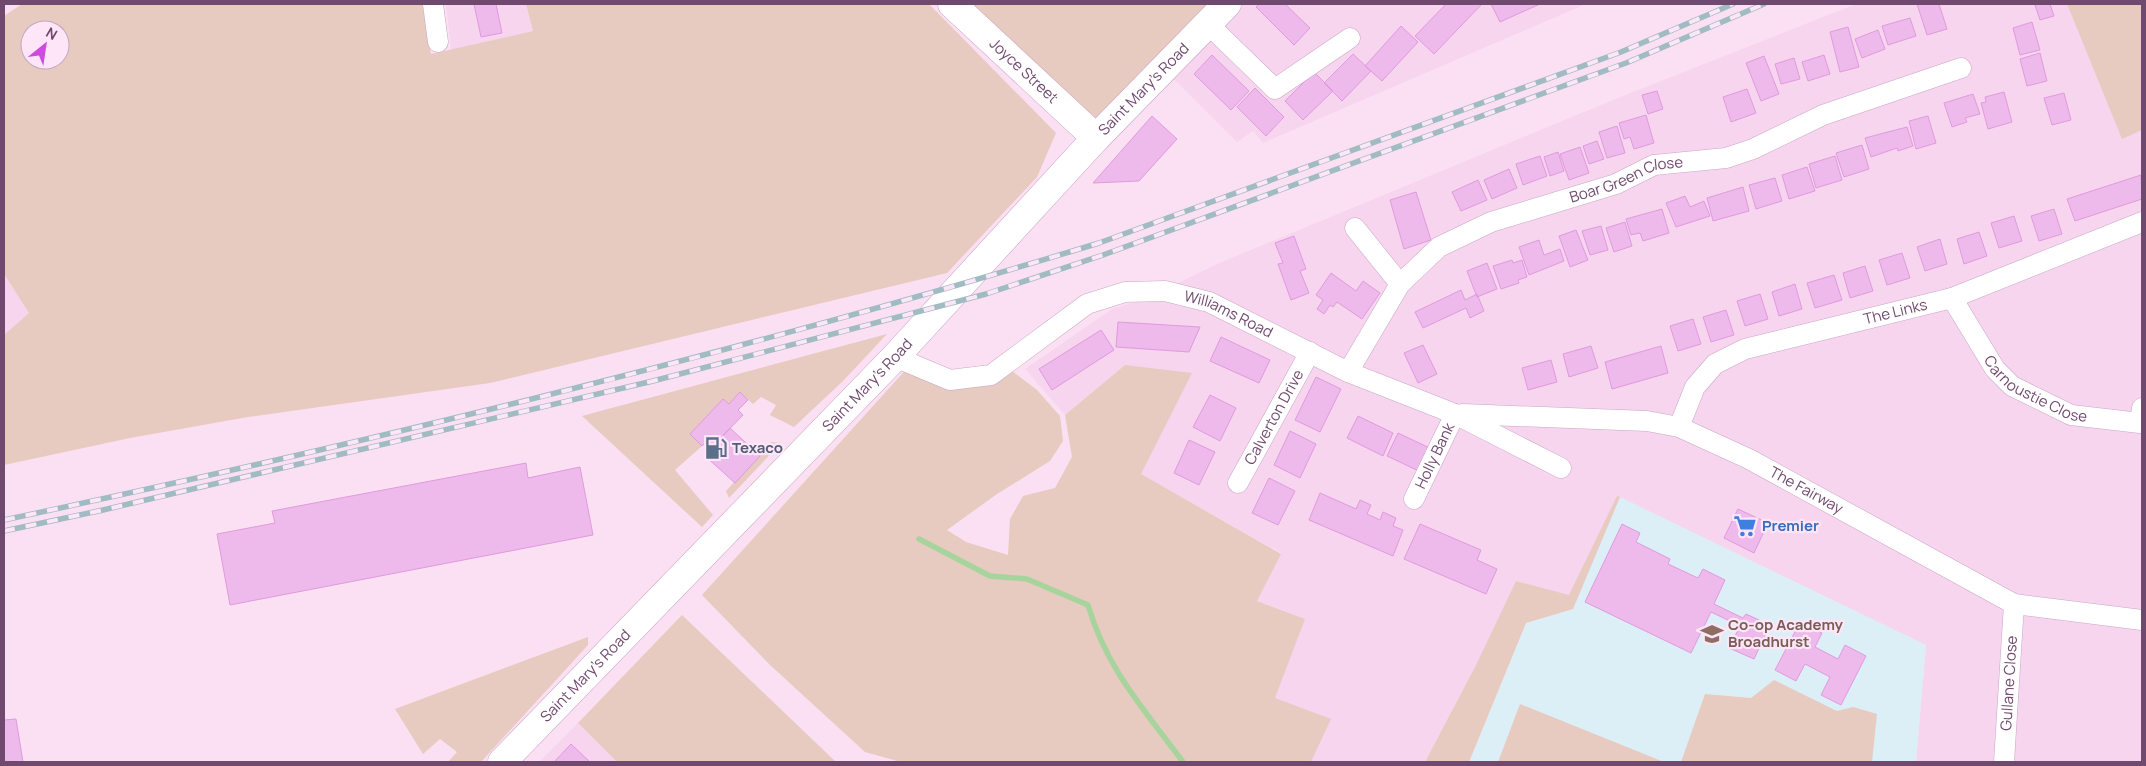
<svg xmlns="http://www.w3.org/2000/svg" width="2146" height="766" font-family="Manrope,sans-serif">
	<rect width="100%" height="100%" fill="#fbe0f3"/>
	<!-- residential -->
	<path fill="#f7d5ef" d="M446 4H526L533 31 451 50Z
		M1227 4H1586L1263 143 1253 131 1237 142 1163 68Z
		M1856 4H2067L2122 138 2142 130V762H1916L1926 645 1569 595 1516 581 1475 667 1425 762H1311L1330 720 1274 698 1305 619 1257 601 1281 553 1140 474 1125 365 1065 415 1025 369 1112 309 1145 299 1217 264 1613 100Z
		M4 274 29 313 4 335Z
		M578 723 617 762H539Z"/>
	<!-- education -->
	<path fill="#ddeff6" d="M1620 497 1926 645 1916 762H1469L1526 623 1573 609Z"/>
	<!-- green -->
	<path fill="#e7cac0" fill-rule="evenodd" d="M22 4H423L431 54 533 31 526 4H929L1056 133 1037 177 947 273 490 383 248 417 130 438 4 465V335L29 313 4 274V16ZM30 30H60V60H30Z
		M952 4H1227L1096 138Z
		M2067 4H2142V130L2122 139Z
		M887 334 843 381 794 427 770 415 776 405 761 397 753 404 740 392 729 404 723 399 690 434 702 446 675 470 713 515 702 527 582 416Z
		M911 364 950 380 1004 365 1037 390 1060 416 1063 441 1050 461 997 494 947 530 966 542 1008 555 1010 519 1023 496 1055 488 1072 457 1065 415 1125 365 1192 373 1141 474 1281 554 1257 601 1305 619 1275 698 1331 719 1311 762H901L865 752 769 664 702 595Z
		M771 442 781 443 729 498 726 491Z
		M1617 496 1620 497 1573 609 1526 623 1469 762H1425L1475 667 1516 581 1569 595Z
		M682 615 836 762H617L578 723Z
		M588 637V645L481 762H448L457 752 440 739 423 754 395 709Z
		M1774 680 1837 711 1853 707 1877 714 1872 762H1681L1705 694 1751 698Z
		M1520 704 1664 762H1498Z"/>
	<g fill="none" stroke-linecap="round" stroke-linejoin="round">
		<!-- stream -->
		<path stroke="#a7d49d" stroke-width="5.5" d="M919 539 990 576 1027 579 1088 605C1107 670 1144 709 1183 762"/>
	</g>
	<!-- building -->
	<path fill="#eeb9eb" stroke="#e09add" d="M474 4H496L502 33 481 37Z
		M1259 4H1285L1310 28 1294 45 1256 7Z
		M1446 4H1482L1434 54 1415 36Z
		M1491 4H1540L1500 22Z
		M1917 4H1939L1947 29 1927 35Z
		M2039 4H2050L2054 16 2040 20 2035 5Z
		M1910 18 1916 36 1888 45 1882 26Z
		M2032 22 2040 50 2020 55 2013 28Z
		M1401 26 1418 42 1382 81 1365 66Z
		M1848 27 1859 67 1840 72 1830 32Z
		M1878 30 1885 49 1862 58 1855 39Z
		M2040 53 2047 81 2027 86 2020 59Z
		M1353 54 1371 71 1342 101 1324 83Z
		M1212 55 1249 91 1231 110 1194 74Z
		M1824 55 1830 74 1808 81 1802 62Z
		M1764 56 1779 94 1761 101 1746 63Z
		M1794 58 1800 79 1781 84 1775 64Z
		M1314 72 1333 91 1303 120 1285 101Z
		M1255 88 1284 117 1266 136 1237 107Z
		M1747 89 1756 113 1731 122 1723 97Z
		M1657 91 1663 109 1648 114 1642 95Z
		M2004 92 2012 122 1988 129 1981 103 1986 102 1985 97Z
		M2064 93 2071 120 2052 125 2044 98Z
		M1973 94 1980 114 1965 118 1967 122 1952 127 1944 103Z
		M1646 115 1654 143 1634 149 1630 137 1624 139 1619 123Z
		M1152 116 1177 139 1139 181 1093 183Z
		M1928 116 1936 143 1916 149 1909 121Z
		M1617 126 1625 153 1607 158 1599 132Z
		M1907 127 1913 146 1898 151 1897 148 1871 157 1865 138Z
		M1597 141 1604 159 1589 164 1583 146Z
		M1862 145 1869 169 1844 177 1836 153Z
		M1580 147 1589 173 1569 180 1560 154Z
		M1558 152 1564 171 1550 176 1544 157Z
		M1540 156 1547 176 1523 185 1516 164Z
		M1835 156 1842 180 1816 188 1809 164Z
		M1807 167 1815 191 1789 199 1782 175Z
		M1509 169 1517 188 1492 199 1484 180Z
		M2141 175 2142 199 2075 221 2067 199Z
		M1775 178 1782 201 1756 209 1749 185Z
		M1478 180 1487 200 1461 211 1452 192Z
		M1743 187 1749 211 1713 221 1707 198Z
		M1416 192 1431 240 1404 249 1390 200Z
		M1685 196 1690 207 1704 201 1710 216 1676 227 1666 203Z
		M1662 209 1669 233 1643 241 1640 233 1631 235 1626 219Z
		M2054 209 2062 234 2039 241 2031 216Z
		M2014 216 2022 241 1999 248 1991 223Z
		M1625 222 1632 246 1614 252 1606 228Z
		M1601 226 1608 250 1590 255 1582 231Z
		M1576 230 1588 260 1570 267 1559 236Z
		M1979 232 1987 256 1964 264 1957 239Z
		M1294 236 1306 269 1300 271 1309 293 1291 300 1278 264 1283 263 1275 243Z
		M1940 239 1947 264 1925 271 1917 247Z
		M1539 240 1544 255 1560 249 1564 261 1529 275 1519 247Z
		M1902 253 1910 278 1887 285 1879 260Z
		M1512 260 1513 263 1522 260 1527 277 1518 280 1519 283 1501 289 1493 266Z
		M1487 263 1497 289 1477 297 1467 271Z
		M1865 266 1873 291 1850 298 1843 273Z
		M1331 273 1356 291 1363 281 1380 293 1362 319 1337 302 1333 307 1330 305 1324 314 1317 309 1323 300 1316 295Z
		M1834 275 1842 300 1815 308 1807 283Z
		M1795 284 1802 309 1779 316 1772 292Z
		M1461 290 1465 300 1477 294 1484 311 1470 318 1466 308 1423 328 1415 312Z
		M1760 294 1768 319 1745 326 1737 301Z
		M1726 310 1734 335 1711 342 1703 317Z
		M1693 319 1701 344 1678 351 1670 326Z
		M1118 322 1200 327 1189 352 1116 347Z
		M1101 330 1114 350 1052 390 1039 369Z
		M1221 337 1270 360 1259 383 1210 361Z
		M1423 345 1437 374 1418 383 1404 353Z
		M1591 346 1598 368 1569 377 1563 354Z
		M1661 346 1668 373 1612 389 1605 362Z
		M1551 360 1557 382 1528 390 1522 368Z
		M1316 377 1341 389 1320 432 1295 420Z
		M740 392 748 400 738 410 743 415 713 446 707 441 702 446 690 434 723 399 729 404Z
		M1210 395 1236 408 1220 441 1193 427Z
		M1358 416 1393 433 1383 456 1347 438Z
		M730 428 760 456 735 483 704 455Z
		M1290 431 1316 444 1300 478 1274 465Z
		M1398 433 1434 450 1423 473 1387 456Z
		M1189 440 1215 452 1199 485 1174 473Z
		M526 463 528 478 580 467 593 535 230 605 217 534 275 523 272 511Z
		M1269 478 1295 491 1278 525 1252 513Z
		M1320 493 1356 509 1360 500 1371 505 1367 514 1380 520 1383 512 1396 518 1393 526 1403 530 1393 556 1309 520Z
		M1738 509 1768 523 1754 553 1724 538Z
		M1420 524 1481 550 1477 560 1497 569 1486 594 1404 559Z
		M1622 524 1640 533 1636 542 1670 559 1668 564 1698 578 1703 569 1725 580 1714 604 1743 618 1746 614 1770 625 1754 659 1729 648 1740 626 1711 612 1691 653 1585 602Z
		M1800 622 1822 633 1815 647 1838 659 1845 645 1866 656 1841 705 1821 695 1830 677 1805 664 1796 681 1775 670Z
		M16 719 23 762H4V720Z
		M571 744 590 762H554Z"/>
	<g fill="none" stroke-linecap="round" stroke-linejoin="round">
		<defs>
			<g id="street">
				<path d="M433 4 438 42"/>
				<path d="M1207 23 1275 89 1350 38"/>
				<path d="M1355 228 1400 284"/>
				<path id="s1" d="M1952 298 1995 369 2012 386 2071 415 2140 423 2142 408"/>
				<path id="s2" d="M895 357 950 380 991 375 1087 304 1125 292 1165 291 1209 302 1348 372 1455 414 1561 468"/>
				<path id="s3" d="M1348 372 1400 284 1439 247 1491 222 1616 184 1654 165 1726 158 1753 149 1823 115 1961 68"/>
				<path id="s4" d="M1462 414 1647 421 1679 427 1749 459 2014 604 2142 620"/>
				<path id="s5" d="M1679 427 1695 387 1715 364 1745 349 1952 298 2142 222"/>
				<path id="s6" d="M1238 483 1310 352"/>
				<path id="s7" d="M1414 499 1455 414"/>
				<path id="s8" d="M2004 762 2014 604"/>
			</g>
			<g id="secondary">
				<path id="s9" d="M952 4 1096 138"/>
				<path id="s10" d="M502 762 895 357 1096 138 1227 4"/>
			</g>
		</defs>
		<!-- street casing -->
		<use href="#street" stroke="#c8a6c4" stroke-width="21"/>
		<!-- secondary casing -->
		<use href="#secondary" stroke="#c8a1c4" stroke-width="29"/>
		<!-- street -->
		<use href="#street" stroke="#fff" stroke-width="20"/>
		<!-- secondary -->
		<use href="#secondary" stroke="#fff" stroke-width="28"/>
		<defs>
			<path id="rail" d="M4 520C372 442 739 353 1099 243L1621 52 1733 4
				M4 531 103 510 653 381 986 294 1103 255 1626 63 1764 4"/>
		</defs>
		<!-- rail casing -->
		<use href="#rail" stroke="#a0bbc2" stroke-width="5.5"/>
		<!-- rail -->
		<use href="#rail" stroke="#fee5f7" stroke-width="4" stroke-dasharray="11" stroke-linecap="butt"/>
	</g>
	<!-- icons -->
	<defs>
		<symbol id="fuel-bare" viewBox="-9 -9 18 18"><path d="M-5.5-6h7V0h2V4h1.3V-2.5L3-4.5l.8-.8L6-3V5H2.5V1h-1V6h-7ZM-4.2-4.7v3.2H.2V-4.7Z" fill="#5c6f8a" stroke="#fee5f7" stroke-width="2.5" paint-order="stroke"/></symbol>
		<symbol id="supermarket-bare" viewBox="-9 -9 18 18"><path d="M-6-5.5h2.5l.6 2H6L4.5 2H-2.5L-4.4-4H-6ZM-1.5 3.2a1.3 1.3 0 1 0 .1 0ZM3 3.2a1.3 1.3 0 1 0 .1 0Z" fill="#3f7fe0" stroke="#fee5f7" stroke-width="2.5" paint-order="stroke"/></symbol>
		<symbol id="school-bare" viewBox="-9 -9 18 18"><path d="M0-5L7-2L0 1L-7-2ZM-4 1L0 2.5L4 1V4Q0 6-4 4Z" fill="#8d6e63" stroke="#fee5f7" stroke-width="2.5" paint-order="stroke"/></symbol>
	</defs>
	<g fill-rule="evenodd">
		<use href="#fuel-bare" x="700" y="432" width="32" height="32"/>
		<use href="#supermarket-bare" x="1729" y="510" width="32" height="32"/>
		<use href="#school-bare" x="1696" y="618" width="32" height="32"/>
	</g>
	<g text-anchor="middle" stroke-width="4.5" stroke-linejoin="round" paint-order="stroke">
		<!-- street labels -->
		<g font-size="15" fill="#70496f" stroke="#fee5f7">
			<text dy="5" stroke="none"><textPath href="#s9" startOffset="98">Joyce Street</textPath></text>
			<text dy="5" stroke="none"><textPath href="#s10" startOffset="930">Saint Mary's Road</textPath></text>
			<text dy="5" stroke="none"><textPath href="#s3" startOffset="356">Boar Green Close</textPath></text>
			<text dy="5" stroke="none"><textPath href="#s5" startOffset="262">The Links</textPath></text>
			<text dy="5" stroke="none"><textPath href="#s2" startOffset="368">Williams Road</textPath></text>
			<text dy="5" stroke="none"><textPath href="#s1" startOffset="129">Carnoustie Close</textPath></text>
			<text dy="5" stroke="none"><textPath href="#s10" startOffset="525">Saint Mary's Road</textPath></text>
			<text dy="5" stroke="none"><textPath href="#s6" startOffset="75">Calverton Drive</textPath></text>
			<text dy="5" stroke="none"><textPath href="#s7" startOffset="48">Holly Bank</textPath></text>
			<text dy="5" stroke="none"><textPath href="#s4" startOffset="360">The Fairway</textPath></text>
			<text dy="5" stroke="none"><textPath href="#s10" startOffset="120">Saint Mary's Road</textPath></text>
			<text dy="5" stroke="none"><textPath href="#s8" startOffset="79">Gullane Close</textPath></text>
		</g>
		<!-- service labels -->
		<g font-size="15" font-weight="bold" fill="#4e5e75" stroke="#fee5f7" text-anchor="start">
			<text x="732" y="453">Texaco</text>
		</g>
		<!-- shop labels -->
		<g font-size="15" font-weight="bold" fill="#366cbe" stroke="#fee5f7" text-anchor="start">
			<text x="1762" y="531">Premier</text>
		</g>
		<!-- education labels -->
		<g font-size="15" font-weight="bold" fill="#785e54" stroke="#fee5f7" text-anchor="start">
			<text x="1728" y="630">Co-op Academy<tspan x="1728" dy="17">Broadhurst</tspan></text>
		</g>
	</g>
	<!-- border -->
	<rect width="2146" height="766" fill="none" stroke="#70496f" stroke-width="10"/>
	<!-- north arrow -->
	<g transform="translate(45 45) rotate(30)"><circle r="24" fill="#fee5f7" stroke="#c5a7c1"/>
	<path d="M0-4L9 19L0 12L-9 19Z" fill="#cf4adf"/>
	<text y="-8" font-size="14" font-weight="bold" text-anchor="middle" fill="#70496f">N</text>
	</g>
</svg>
